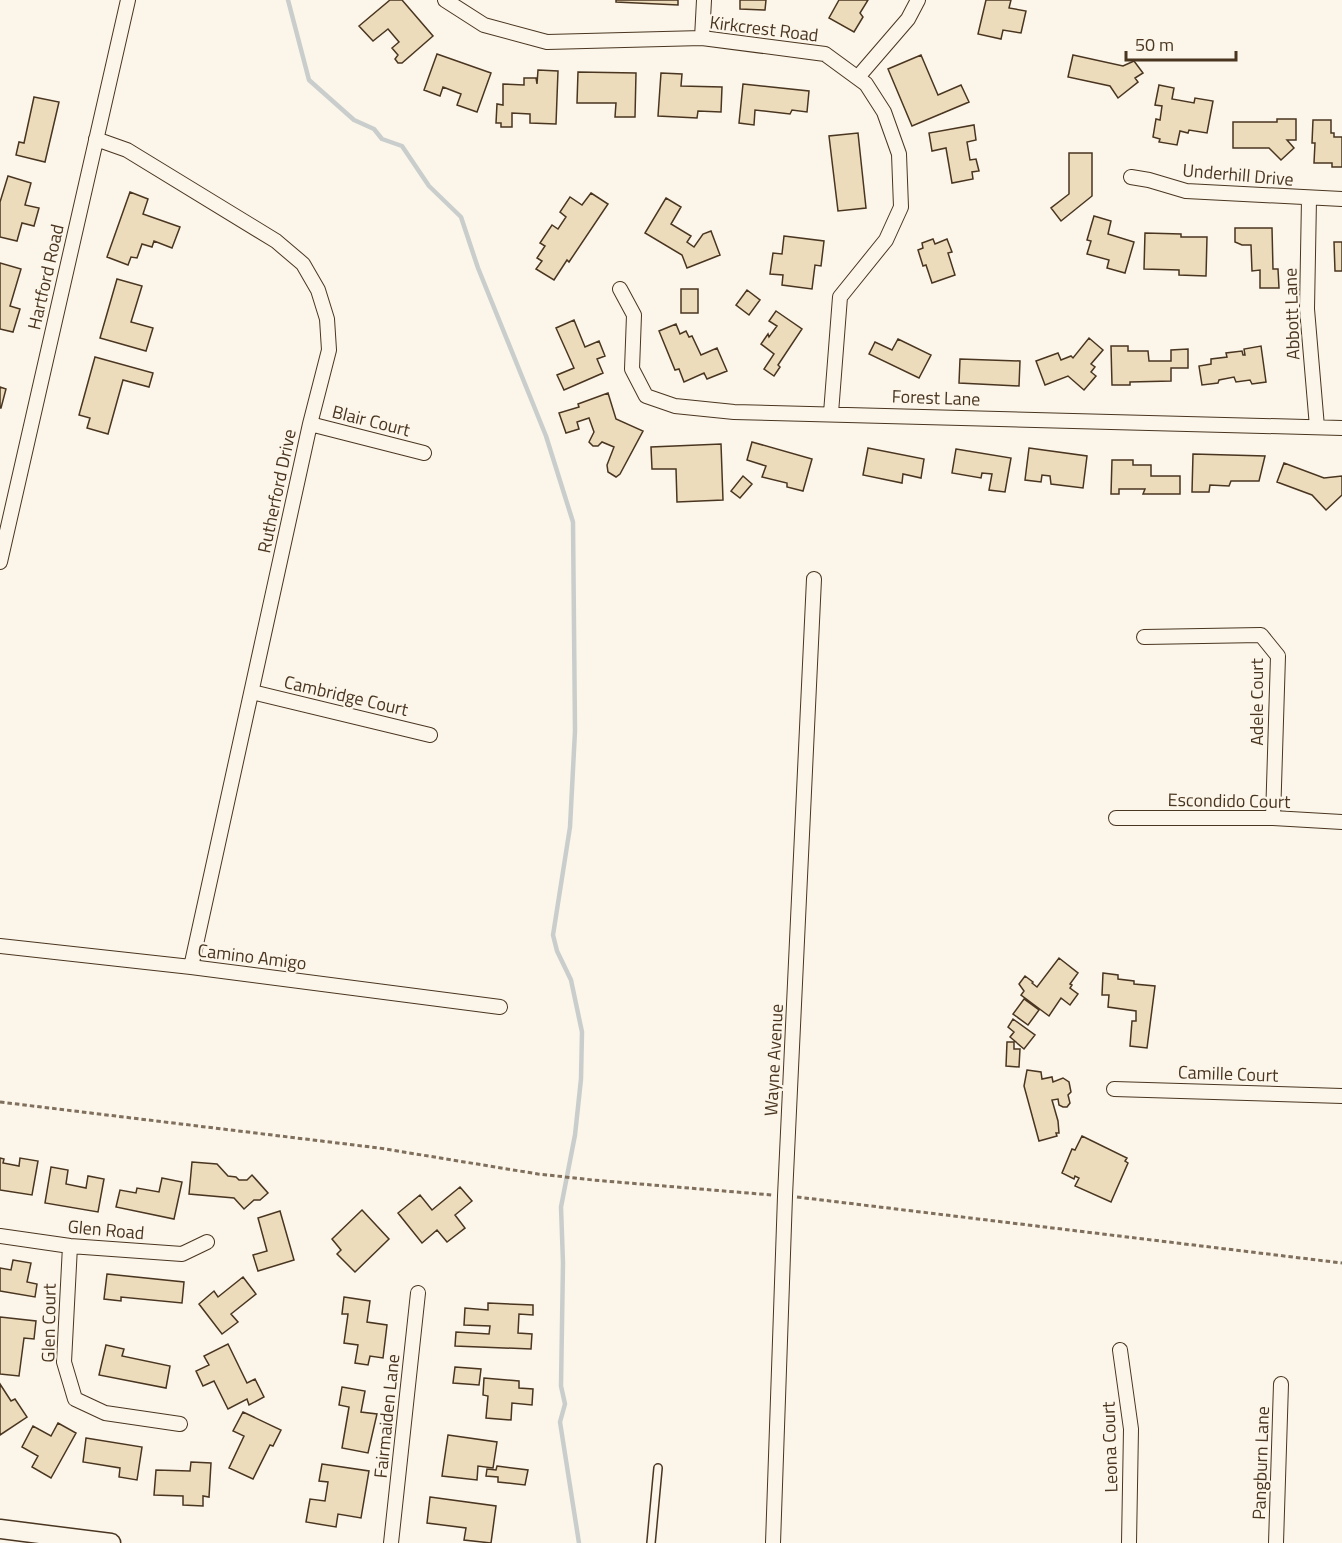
<svg xmlns="http://www.w3.org/2000/svg" width="1342" height="1543" font-family="'Titillium Web',sans-serif">
	<rect width="100%" height="100%" fill="#fbf6e9"/>
	<g fill="none" stroke-linecap="round" stroke-linejoin="round">
		<!-- stream -->
		<path stroke="#c9cecd" stroke-width="4.5" d="M288 0 309 80 354 120 374 129 382 139 402 146 429 186 461 217 478 268 546 436 573 522 575 731 570 827 553 935 557 951 571 980 582 1032 581 1079 575 1135 561 1207 563 1263 561 1386 565 1404 560 1422 579 1543"/>
	</g>
	<!-- building -->
	<path fill="#ecdcbc" stroke="#4a3520" stroke-width="1.5" d="M390 0H402L433 36 402 63H398L395 59 398 55 392 48 399 42 388 29 373 41 359 26Z
		M616 0H678V5L616 2Z
		M740 0H766L765 10 740 9Z
		M839 0H868L860 13 863 17 854 32 829 18Z
		M986 0H1011L1009 8 1026 11 1021 33 1003 30 1001 39 978 34Z
		M437 54 491 73 477 112 457 105 461 94 443 87 440 96 424 90Z
		M921 55 938 95 961 85 969 102 912 126 888 69Z
		M1073 55 1123 66 1134 61 1143 73 1135 78 1138 82 1118 98 1110 86 1068 77Z
		M538 70 558 71 556 124 530 123V114L512 113V127H501V123H496L497 104 503 105V84L524 85V78H536L537 84Z
		M578 72 636 73 635 117H615L616 103H577Z
		M661 73 682 74 681 86 722 87 721 112 698 111 697 118 658 116Z
		M743 84 809 91 807 112 792 110 790 114 755 110 754 125 739 123Z
		M1159 85 1174 88 1172 99 1194 103 1195 98 1213 101 1207 133 1189 130 1188 133 1180 131 1177 145 1159 142 1160 139 1153 137 1156 119 1160 120 1162 106 1155 105Z
		M34 97 59 102 45 162 16 155 19 142 24 143Z
		M1277 119H1296V140H1287L1294 148 1281 160 1269 148H1233V122H1277Z
		M1313 120H1331V133H1334V137H1342V167H1332V163H1314L1315 143H1312Z
		M974 125 976 140 967 142 970 160 976 159 979 171 972 172 973 179 952 183 946 148 932 151 929 133Z
		M858 133 866 208 838 211 829 136Z
		M1069 153H1092V196L1061 221 1051 208 1069 194Z
		M8 176 31 183 25 205 39 208 34 226 22 223 17 241 0 237V202Z
		M130 192 148 199 143 214 180 227 172 248 154 241 152 247 142 244 137 258 131 257 128 265 107 257Z
		M591 193 608 204 569 262 567 260 554 280 536 269 542 261 537 258 545 246 540 243 552 225 558 229 566 217 560 212 570 197 582 205Z
		M666 198 681 207 671 224 691 236 687 242 694 247 703 234 711 231 720 255 687 268 682 255 645 233Z
		M1094 216 1111 221 1108 234 1134 242 1125 273 1107 268 1109 260 1087 254 1091 241 1087 240Z
		M1235 228H1272L1273 269H1278L1279 288H1260V270L1252 271 1251 245H1242L1235 242Z
		M1145 233 1181 234V237H1207L1206 276 1179 275V270L1144 269Z
		M784 236 824 241 821 266 815 265 812 289 782 285 783 275 770 274 773 253 782 254Z
		M933 239 935 244 947 239 952 252 948 253 955 275 932 283 926 265 923 266 918 250 923 248 922 243Z
		M1334 242H1342V271H1335Z
		M0 263 21 269 10 306 20 309 13 332 0 329Z
		M117 279 142 286 131 322 153 328 146 351 100 338Z
		M681 289H698V313H681Z
		M747 290 760 300 749 315 736 305Z
		M776 311 802 329 778 365 780 367 774 376 764 369 774 354 761 344 768 334 769 337 777 326 769 321Z
		M574 320 585 347 599 341 605 356 597 359 603 373 564 390 557 375 574 368 556 328Z
		M676 324 680 334 686 331 689 337 692 336 701 355 717 348 727 371 707 379 704 373 684 382 679 369 675 370 659 331Z
		M1089 338 1103 350 1091 364 1095 367 1091 372 1096 376 1084 390 1068 376 1045 385 1036 361 1058 353 1061 360 1071 356 1073 358Z
		M898 339 931 355 919 378 869 354 875 342 892 350Z
		M1111 346H1128V351H1148L1149 361H1171V350L1188 349V368H1171V381L1130 382V385H1112Z
		M1261 346 1266 382 1252 384 1250 380 1236 382 1234 377 1219 380 1218 383 1202 385 1199 366 1211 364V359L1227 357 1226 353 1242 351 1243 355H1245L1244 349Z
		M95 357 153 373 149 387 123 380 108 434 87 428 90 418 79 415Z
		M960 359 1020 361 1019 386 959 383Z
		M0 387 6 389 1 408H0Z
		M608 393 616 419 643 431 620 474 616 477 608 472 607 465 614 447 602 442 598 446H593L589 442 594 432 589 418 577 422 579 429 566 433 559 413 579 407 578 404Z
		M752 442 812 459 803 491 787 487V483L762 477 766 466 747 460Z
		M721 444 723 500 677 502 676 469H652L651 447Z
		M868 448 924 459 921 478 903 474 902 483 863 475Z
		M1029 448 1087 456 1083 488 1051 484 1050 476 1042 475 1041 482 1025 480Z
		M956 449 1011 458 1005 492 989 490 992 474 982 473 981 478 952 473Z
		M1193 454 1265 456 1259 481H1231L1229 486 1210 485 1209 492H1192Z
		M1112 460H1133V465H1151V476H1180V494H1143L1145 489H1119V494H1111Z
		M1284 463 1324 478 1342 476V495L1326 510 1312 495 1277 482Z
		M743 476 752 484 740 498 731 491Z
		M1059 958 1078 973 1070 984 1072 985 1070 988 1078 994 1070 1005 1061 998 1049 1016 1021 995 1024 991 1019 984 1025 976 1033 982 1032 983 1037 987Z
		M1103 973 1118 975V979L1134 981V984L1155 986 1147 1048 1130 1046 1132 1021H1136V1011L1108 1007 1109 995H1102Z
		M1024 999 1039 1010 1028 1025 1013 1014Z
		M1013 1019 1035 1035 1024 1049 1010 1037 1014 1032 1008 1027Z
		M1007 1042H1014V1049H1020L1019 1067 1006 1066Z
		M1027 1070 1041 1072 1042 1079 1052 1077 1053 1082 1063 1078 1069 1082 1071 1092 1068 1095 1070 1103 1067 1107H1063L1059 1105 1058 1099 1052 1100 1058 1121 1059 1133H1056L1057 1136 1039 1141 1024 1086Z
		M1082 1136 1127 1158 1125 1161 1128 1163 1111 1202 1075 1186 1079 1178 1075 1176 1074 1179 1062 1173 1072 1149 1075 1150Z
		M0 1158 4 1159 3 1163 19 1166 20 1158 38 1161 32 1195 0 1190Z
		M192 1162 217 1164 228 1176 236 1177 239 1180H247L252 1175 268 1193 260 1200H254L244 1209 234 1198 189 1194Z
		M51 1167 68 1170 66 1184 86 1188 88 1176 104 1179 98 1212 45 1203Z
		M162 1178 182 1182 174 1219 116 1207 120 1190 136 1193 137 1188 159 1192Z
		M460 1187 472 1201 455 1215 465 1228 447 1242 437 1230 422 1243 398 1213 420 1195 432 1210Z
		M362 1210 389 1239 355 1272 337 1254 341 1250 332 1239Z
		M280 1211 294 1260 258 1271 253 1255 267 1251 258 1218Z
		M13 1260 31 1263 27 1282 37 1284 35 1297 0 1291V1268L11 1270Z
		M107 1274 184 1282 182 1303 121 1297V1301L104 1299Z
		M243 1277 256 1294 231 1314 238 1322 222 1334 199 1304 214 1291 218 1297Z
		M344 1297 370 1301 367 1322 387 1325 383 1358 370 1356 368 1365 355 1363 358 1345 344 1343 348 1314H342Z
		M488 1303 533 1305V1315L519 1314 518 1333 532 1334 531 1349 455 1346 456 1332 489 1334 490 1326 464 1325 465 1308 488 1310Z
		M0 1317 36 1321 34 1339 24 1338 19 1376 0 1374Z
		M228 1344 247 1383 255 1379 264 1397 249 1405 247 1399 228 1409 214 1381 203 1386 196 1371 209 1365 204 1356Z
		M106 1345 124 1349 122 1356 170 1366 166 1388 99 1375Z
		M455 1367 481 1369 479 1385 453 1383Z
		M484 1378 519 1381V1388L533 1389 532 1405 512 1403 511 1420 486 1418 488 1396 483 1395Z
		M0 1384 11 1401 15 1399 27 1417 0 1435Z
		M342 1387 365 1391 361 1412 377 1414 368 1453 342 1448 349 1407 339 1405Z
		M243 1412 281 1430 273 1446 270 1445 253 1479 229 1468 244 1436 233 1431Z
		M58 1423 76 1433 51 1478 32 1467 38 1456 22 1447 33 1426 51 1436Z
		M448 1435 497 1442 493 1468 478 1466 477 1480 442 1476Z
		M86 1438 142 1447 137 1480 119 1477 120 1468 83 1462Z
		M191 1462 211 1463 209 1497 203 1496V1506L183 1505V1496L154 1495 156 1470 190 1471Z
		M322 1464 369 1471 361 1518 338 1514 336 1527 306 1522 310 1499 325 1501 328 1482 319 1481Z
		M497 1466 528 1470 525 1485 498 1482V1477L486 1476 487 1469 496 1470Z
		M430 1497 496 1506 491 1543 464 1540 466 1528 427 1523Z"/>
	<g fill="none" stroke-linecap="round" stroke-linejoin="round">
		<defs>
			<path id="lane" d="M651 1543 658 1468"/>
			<path id="street" d="M445 0 484 25 547 42 702 38 825 54 866 84 884 112 899 154 901 207 886 240 840 297 831 413
				M702 38 704 0
				M858 77 908 19 918 0
				M96 139 127 150 276 241 303 264 318 290 327 319 329 350 310 424 191 967
				M1131 177 1149 180 1186 191 1342 199
				M1309 199 1307 309 1317 427
				M620 289 634 315 632 369 646 396 675 406 734 412 1342 428
				M310 424 424 453
				M0 562 128 0
				M1144 637 1261 635 1278 656 1273 818
				M252 692 430 735
				M1116 818H1273L1342 822
				M0 946 191 967 500 1007
				M1114 1089 1342 1096
				M0 1236 70 1246 182 1254 207 1242
				M70 1246 64 1362 75 1399 105 1413 180 1424
				M1120 1350 1131 1429 1129 1543
				M391 1543 418 1293
				M773 1543 785 1196 814 579
				M1276 1543 1281 1384"/>
			<path id="secondary" d="M0 1529 111 1543"/>
		</defs>
		<!-- lane casing -->
		<use href="#lane" stroke="#4a3520" stroke-width="10"/>
		<!-- street casing -->
		<use href="#street" stroke="#4a3520" stroke-width="16"/>
		<!-- secondary casing -->
		<use href="#secondary" stroke="#4a3520" stroke-width="21"/>
		<!-- path -->
		<path stroke="#7f6f5c" stroke-width="3" stroke-dasharray="4.5 3" stroke-linecap="butt" d="M0 1102 379 1148 538 1174 593 1180 772 1195
			M797 1197 1342 1263"/>
		<!-- lane -->
		<use href="#lane" stroke="#fbf6e9" stroke-width="7"/>
		<!-- street -->
		<use href="#street" stroke="#fbf6e9" stroke-width="14"/>
		<!-- secondary -->
		<use href="#secondary" stroke="#fbf6e9" stroke-width="18"/>
	</g>
	<g text-anchor="middle" stroke-width="4.5" stroke-linejoin="round" paint-order="stroke">
		<!-- street labels -->
		<g font-size="18" fill="#4a3520" stroke="#fbf6e9">
			<text transform="translate(764 29) rotate(7)" y="6">Kirkcrest Road</text>
			<text transform="translate(1238 175) rotate(5)" y="6">Underhill Drive</text>
			<text transform="translate(46 277) rotate(-77)" y="6">Hartford Road</text>
			<text transform="translate(1292 314) rotate(-92)" y="6">Abbott Lane</text>
			<text transform="translate(936 398) rotate(2)" y="6">Forest Lane</text>
			<text transform="translate(371 421) rotate(14)" y="6">Blair Court</text>
			<text transform="translate(277 491) rotate(-78)" y="6">Rutherford Drive</text>
			<text transform="translate(346 696) rotate(13)" y="6">Cambridge Court</text>
			<text transform="translate(1257 702) rotate(-90)" y="6">Adele Court</text>
			<text transform="translate(1229 801) rotate(1)" y="6">Escondido Court</text>
			<text transform="translate(252 957) rotate(7)" y="6">Camino Amigo</text>
			<text transform="translate(774 1060) rotate(-87)" y="6">Wayne Avenue</text>
			<text transform="translate(1228 1074) rotate(2)" y="6">Camille Court</text>
			<text transform="translate(106 1230) rotate(5)" y="6">Glen Road</text>
			<text transform="translate(49 1323) rotate(-89)" y="6">Glen Court</text>
			<text transform="translate(387 1416) rotate(-84)" y="6">Fairmaiden Lane</text>
			<text transform="translate(1110 1447) rotate(-92)" y="6">Leona Court</text>
			<text transform="translate(1261 1463) rotate(-88)" y="6">Pangburn Lane</text>
		</g>
	</g>
	<!-- scale -->
	<path d="M1126 51v9h110v-9" fill="none" stroke="#4a3520" stroke-width="3"/>
	<text x="1135" y="51" font-size="18" fill="#4a3520" stroke="#fbf6e9" stroke-width="4.5" paint-order="stroke">50 m</text>
</svg>
